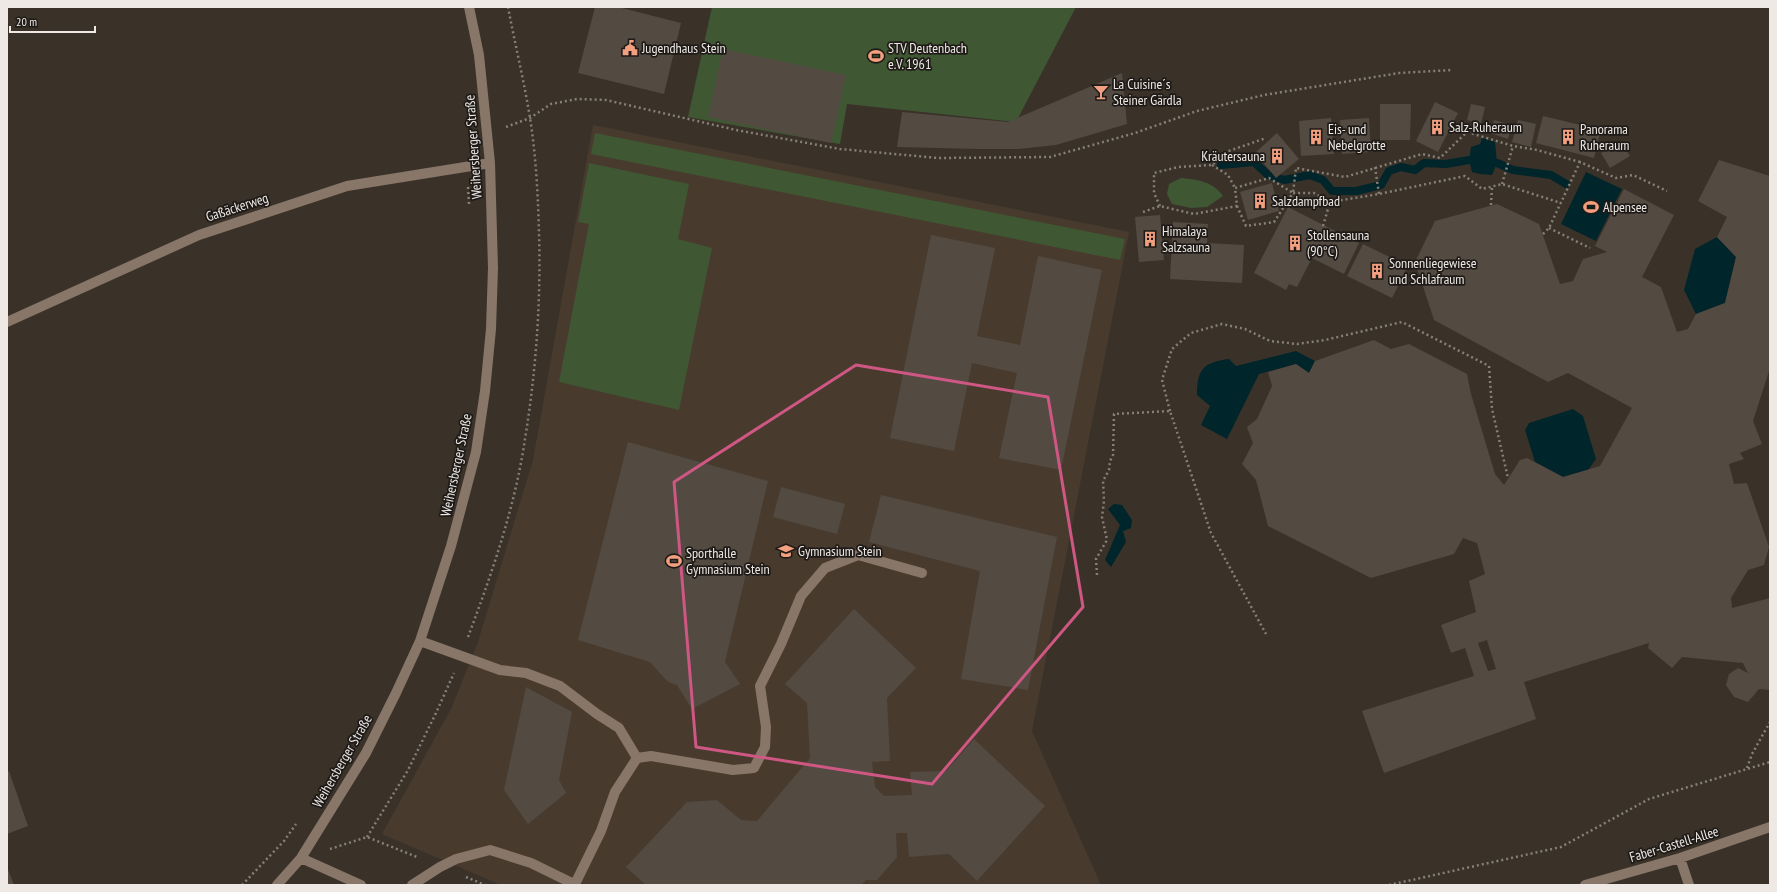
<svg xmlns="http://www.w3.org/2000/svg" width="1777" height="892" font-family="'PT Sans Narrow',sans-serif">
	<rect width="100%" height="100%" fill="#3a3229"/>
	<!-- built -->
	<path fill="#483b2e" d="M593 125 1129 232 1032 731 1101 885H501L382 834 451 709 478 642 533 460Z"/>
	<!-- green -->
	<path fill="#3f5733" d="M712 7H1076L1016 122 847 104 840 144 688 117Z
		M595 133 1125 239 1120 260 591 154Z
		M589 163 689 184 678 239 712 248 679 410 559 382 589 224 578 222Z
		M1181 178C1197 180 1213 181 1223 196L1207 207 1191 208 1172 204 1167 194 1169 184Z"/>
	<!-- water -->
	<path fill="#00252a" d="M1482 138 1495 142 1497 163 1492 175 1480 174 1472 172 1469 160 1471 147 1480 144Z
		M1586 172 1622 189 1596 241 1561 224Z
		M1717 237 1736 257 1725 303 1696 314 1684 290 1695 249Z
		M1296 351 1315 361 1309 373 1296 364 1259 374 1227 439 1201 425 1210 406 1197 395C1197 370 1203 362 1229 359L1236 366Z
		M1573 409 1583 416 1596 459 1588 470 1563 477 1535 462 1525 430 1529 423Z
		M1114 504 1122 505 1132 520 1131 528 1123 531 1126 542 1111 567 1105 560 1120 525 1108 509Z"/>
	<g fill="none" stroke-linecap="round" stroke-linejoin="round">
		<!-- stream -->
		<path stroke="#00252a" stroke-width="8" d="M1497 163 1513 170 1551 175 1566 184
			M1221 165 1254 162 1268 175 1284 180 1310 175 1323 180 1332 191H1356L1381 185 1389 171 1401 167 1415 170 1424 163 1446 164 1469 160"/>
	</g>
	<!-- building -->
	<path fill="#534a42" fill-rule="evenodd" d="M595 7H618L681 23 664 94 578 73Z
		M723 49 846 75 831 143 708 117Z
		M1122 73 1127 124 1056 145 1018 149H978L897 147 902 112 1008 122Z
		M1435 102 1458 113 1438 152 1416 141Z
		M1380 104H1411L1410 140H1380Z
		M1471 104 1485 107 1481 124 1467 120Z
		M1543 116 1601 130 1594 158 1536 143Z
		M1331 118 1334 154 1301 156 1299 121Z
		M1369 118 1371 152 1342 154 1340 120Z
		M1494 120 1512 125 1508 139 1490 133Z
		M1518 120 1536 124 1531 147 1512 142Z
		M1277 133 1299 159 1276 178 1255 153Z
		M1621 141 1630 156 1610 168 1601 153Z
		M1719 160 1770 176V368L1753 421 1762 444 1740 453 1744 459 1729 464 1734 484 1747 483 1769 547 1764 565 1748 570 1731 598 1732 608 1770 598V690L1759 689 1748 702 1734 697 1726 685 1729 674 1738 668 1748 673 1743 663 1682 657 1672 668 1648 648 1649 643 1524 682 1536 719 1384 773 1362 711 1474 676 1465 648 1451 653 1441 625 1476 612 1469 581 1485 574 1477 543 1463 538 1454 554 1371 578 1268 526 1256 480 1242 464 1253 443 1247 427 1257 419 1272 386 1268 372 1296 364 1309 373 1315 361 1374 340 1391 349 1409 344 1467 374 1471 394 1495 474 1504 485 1520 460 1527 458 1563 477 1600 466 1632 408 1568 373 1548 382 1434 320 1415 262 1435 221 1497 204 1539 224 1560 284 1573 281 1583 259 1607 252 1595 246 1624 189 1674 215 1642 277 1661 287 1677 332 1688 329 1696 314 1725 303 1736 257 1717 237 1727 217 1698 201ZM1487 640 1496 669 1488 671 1478 643Z
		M1272 183 1279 211 1248 220 1240 192Z
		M1288 207 1359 243 1344 274 1312 258 1297 287 1289 284 1286 290 1254 273Z
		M1160 215 1164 260 1139 262 1135 217Z
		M1173 222 1208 224 1207 243 1244 245 1242 283 1170 279Z
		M931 235 995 248 977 336 1020 345 1038 256 1102 270 1061 470 999 458 1017 373 972 363 954 451 890 438Z
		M1363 244 1408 266 1392 298 1347 276Z
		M628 442 768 481 725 662 740 684 692 709 677 685 668 682 650 662 578 640Z
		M781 487 845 504 837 534 773 517Z
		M881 495 1057 537 1028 690 961 679 980 571 869 542Z
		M854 609 916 668 887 698 890 761 872 762 875 787 884 796 912 795 910 772 946 771 974 739 1045 806 977 881 949 854 909 857 907 833H896L897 857 877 880H866L861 885H646L626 867 687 802 717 800 741 820 757 821 810 758 807 703 785 684Z
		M526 687 572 712 559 780 566 793 528 824 504 790Z
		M9 771 28 826 7 834V772Z
		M7 867 14 885H7Z"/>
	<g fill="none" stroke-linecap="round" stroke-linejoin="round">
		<!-- path -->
		<path stroke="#868078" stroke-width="2.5" stroke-dasharray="2 3" stroke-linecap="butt" d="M506 127 530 118 551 104 577 99 606 100 736 130 840 149 938 158 1050 157 1135 133 1197 111 1264 95 1399 73 1452 70
			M1212 165 1228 175 1235 188
			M1375 167 1379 194
			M1502 184 1513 146
			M468 187 469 204
			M1491 205 1492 186
			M1160 206 1154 193V173L1178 167 1212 165 1226 152 1266 138
			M1237 206 1246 226 1274 222 1293 193H1314L1330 202 1379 194 1465 176 1482 189 1502 184 1561 203
			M1143 212 1160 206 1194 214 1237 206 1235 188 1269 178 1293 193 1296 168 1345 177 1422 154 1440 158 1467 132 1513 146 1537 150 1580 162
			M1323 226 1330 202
			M1549 228 1590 248
			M1543 234 1549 228 1580 162 1616 178 1633 175 1667 191
			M1170 411 1162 380 1172 349 1191 333 1222 324 1245 329 1270 341 1297 344 1325 340 1402 322 1489 366 1492 409 1508 478
			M1097 575 1096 559 1107 540 1102 517 1104 501 1103 481 1109 470 1110 461 1113 455 1114 414 1170 411 1211 533 1266 634
			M468 637C492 573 515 507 525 439 536 371 541 302 539 233 538 195 536 156 530 118 524 81 515 44 508 7
			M1747 768 1752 754 1770 722
			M367 837 408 770 436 713 454 673
			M330 849 367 837 417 857
			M466 877 485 885
			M242 885 284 841 296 824
			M1389 885 1561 847 1649 799 1770 762"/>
		<!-- minor -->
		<path stroke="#887668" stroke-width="10" d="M7 322 199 235 347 186 490 163
			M420 641 500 670 526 673 560 686 597 714 619 728 637 758
			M301 858 361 885
			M1680 858 1689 885
			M575 884 601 831 615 792 637 758 651 756 733 770 754 768 765 747 766 727 760 686 781 644 801 596 825 568 858 555 922 573
			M277 885 301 858 366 753 396 693 420 641 451 546 476 452 485 391 491 329 493 268 490 163 479 55 469 7
			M412 885 440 867 456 859 490 850 531 863 576 885
			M1585 885 1680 858 1770 827"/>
	</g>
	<!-- marked area -->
	<path fill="none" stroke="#cf5784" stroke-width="3" stroke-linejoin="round" d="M856 365 1048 397 1083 607 932 784 696 747 674 482Z"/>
	<!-- icons -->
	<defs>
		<symbol id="civic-bare" viewBox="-9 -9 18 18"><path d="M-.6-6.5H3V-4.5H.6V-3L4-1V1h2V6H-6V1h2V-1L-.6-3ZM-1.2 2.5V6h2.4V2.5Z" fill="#f2a07f" stroke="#1e1a17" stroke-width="2.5" paint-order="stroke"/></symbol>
		<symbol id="stadium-bare" viewBox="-9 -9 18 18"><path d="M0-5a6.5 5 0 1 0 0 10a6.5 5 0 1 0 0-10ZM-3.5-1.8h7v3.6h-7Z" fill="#f2a07f" stroke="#1e1a17" stroke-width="2.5" paint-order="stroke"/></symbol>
		<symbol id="bar-bare" viewBox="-9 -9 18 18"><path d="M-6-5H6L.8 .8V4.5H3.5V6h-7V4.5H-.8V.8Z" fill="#f2a07f" stroke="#1e1a17" stroke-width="2.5" paint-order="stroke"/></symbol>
		<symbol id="building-bare" viewBox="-9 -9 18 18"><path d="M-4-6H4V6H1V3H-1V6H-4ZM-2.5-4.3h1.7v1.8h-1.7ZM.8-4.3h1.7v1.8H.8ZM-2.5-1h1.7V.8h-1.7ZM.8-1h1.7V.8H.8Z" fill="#f2a07f" stroke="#1e1a17" stroke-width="2.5" paint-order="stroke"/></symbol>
		<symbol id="school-bare" viewBox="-9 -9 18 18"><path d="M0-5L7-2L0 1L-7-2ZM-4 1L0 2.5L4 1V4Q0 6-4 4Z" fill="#f2a07f" stroke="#1e1a17" stroke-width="2.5" paint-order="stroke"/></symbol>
	</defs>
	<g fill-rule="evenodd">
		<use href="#civic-bare" x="619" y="37" width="22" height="22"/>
		<use href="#stadium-bare" x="865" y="45" width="22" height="22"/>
		<use href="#bar-bare" x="1090" y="81" width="22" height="22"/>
		<use href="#building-bare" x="1426" y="116" width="22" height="22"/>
		<use href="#building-bare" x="1305" y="126" width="22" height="22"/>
		<use href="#building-bare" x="1557" y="126" width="22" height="22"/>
		<use href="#building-bare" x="1266" y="145" width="22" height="22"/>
		<use href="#building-bare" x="1249" y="190" width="22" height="22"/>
		<use href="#stadium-bare" x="1580" y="196" width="22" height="22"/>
		<use href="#building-bare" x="1139" y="228" width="22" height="22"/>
		<use href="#building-bare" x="1284" y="232" width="22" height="22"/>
		<use href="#building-bare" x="1366" y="260" width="22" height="22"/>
		<use href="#school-bare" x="775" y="540" width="22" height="22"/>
		<use href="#stadium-bare" x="663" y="550" width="22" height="22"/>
	</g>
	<g text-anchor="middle" stroke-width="3.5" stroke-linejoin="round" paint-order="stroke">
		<!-- poi labels -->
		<g font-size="14" fill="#eee9e4" stroke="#1e1a17" text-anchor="start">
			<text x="642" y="53">Jugendhaus Stein</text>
			<text x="888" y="53">STV Deutenbach<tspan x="888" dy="16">e.V. 1961</tspan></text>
			<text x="1113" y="89">La Cuisine´s<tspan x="1113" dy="16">Steiner Gärdla</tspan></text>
			<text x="1449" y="132">Salz-Ruheraum</text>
			<text x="1328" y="134">Eis- und<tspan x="1328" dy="16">Nebelgrotte</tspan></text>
			<text x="1580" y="134">Panorama<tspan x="1580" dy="16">Ruheraum</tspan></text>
			<text x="1265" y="161" text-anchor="end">Kräutersauna</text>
			<text x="1272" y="206">Salzdampfbad</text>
			<text x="1603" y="212">Alpensee</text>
			<text x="1162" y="236">Himalaya<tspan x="1162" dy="16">Salzsauna</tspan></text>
			<text x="1307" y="240">Stollensauna<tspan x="1307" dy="16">(90°C)</tspan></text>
			<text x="1389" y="268">Sonnenliegewiese<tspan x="1389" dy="16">und Schlafraum</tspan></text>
			<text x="798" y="556">Gymnasium Stein</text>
			<text x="686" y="558">Sporthalle<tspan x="686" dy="16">Gymnasium Stein</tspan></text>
		</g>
		<!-- street labels -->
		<g font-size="14" fill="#eee9e4" stroke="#1e1a17">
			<text transform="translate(473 147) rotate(-94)" y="5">Weihersberger Straße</text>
			<text transform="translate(237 207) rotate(-18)" y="5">Gaßäckerweg</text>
			<text transform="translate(456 465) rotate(-78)" y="5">Weihersberger Straße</text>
			<text transform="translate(342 761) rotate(-60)" y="5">Weihersberger Straße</text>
			<text transform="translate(1674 844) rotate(-17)" y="5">Faber-Castell-Allee</text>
		</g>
	</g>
	<!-- border -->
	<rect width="1777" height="892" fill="none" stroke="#eee9e4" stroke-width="16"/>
	<!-- scale -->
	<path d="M10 26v6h85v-6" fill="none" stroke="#eee9e4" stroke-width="2"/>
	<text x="16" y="26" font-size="12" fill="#eee9e4" stroke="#1e1a17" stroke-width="3" paint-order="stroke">20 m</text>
</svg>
